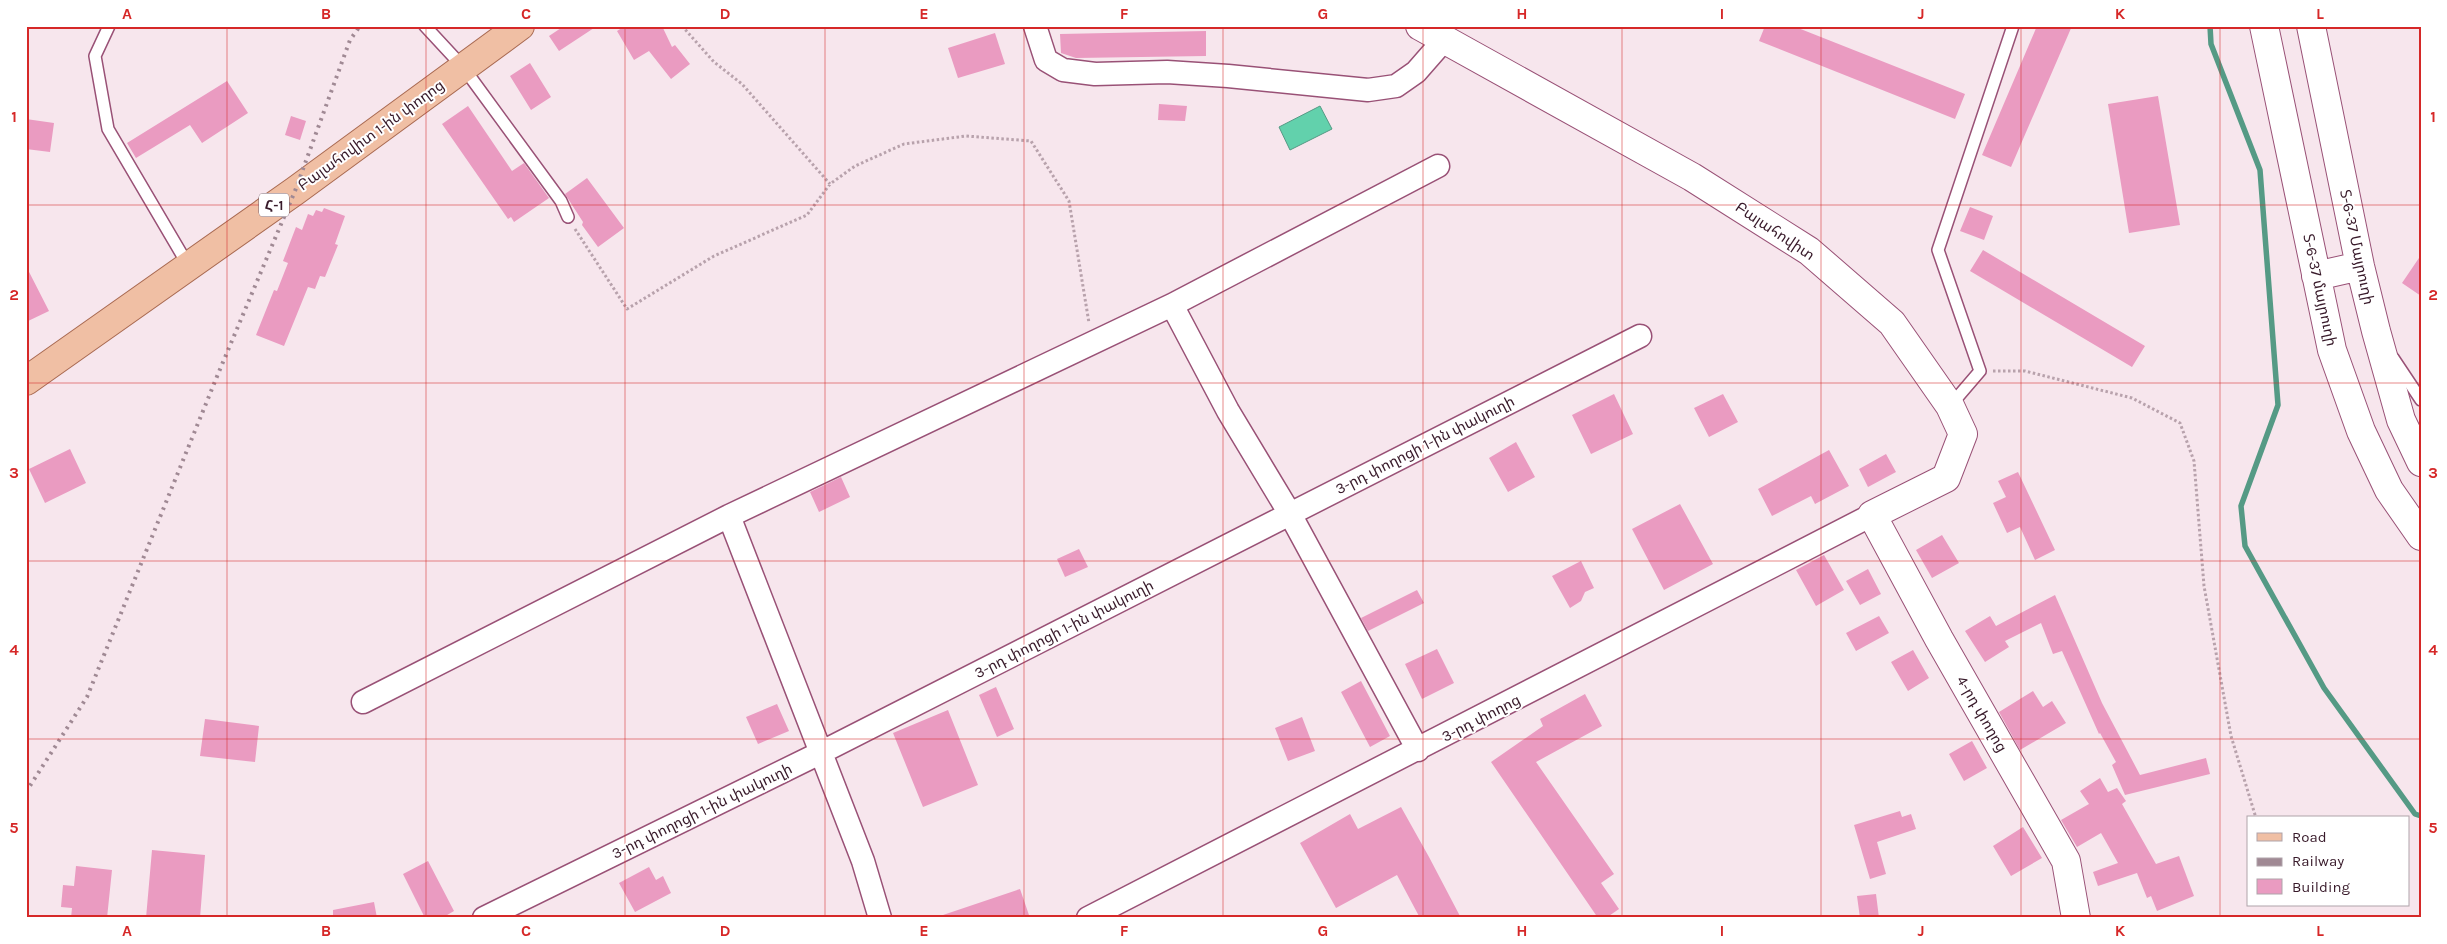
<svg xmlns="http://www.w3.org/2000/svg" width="2447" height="944" font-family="Karla,'Noto Sans Armenian',sans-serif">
	<rect width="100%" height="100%" fill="#f7e6ed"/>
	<!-- water -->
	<path fill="#62d1ac" stroke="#559a85" d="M1320 106 1332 129 1290 150 1279 127Z"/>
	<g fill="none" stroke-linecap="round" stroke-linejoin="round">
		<!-- stream -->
		<path stroke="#559a85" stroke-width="5.5" d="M2210 26 2211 44 2260 170 2278 405 2241 506 2245 546 2324 688 2415 814 2421 816"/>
	</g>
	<!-- building -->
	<path fill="#ea9bc1" d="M564 26H597L559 51 549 36Z
		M625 26H662L672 47 675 45 690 64 671 79 649 51 634 60 617 31Z
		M1765 26H1793L1965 94 1955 119 1759 41Z
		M2037 26H2072L2011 167 1982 155Z
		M1206 31V56L1076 58 1061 53 1060 34Z
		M995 33 1005 64 958 78 948 48Z
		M530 63 551 97 531 110 510 76Z
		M227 81 248 113 202 143 190 125 136 158 127 143Z
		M2158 96 2180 225 2129 233 2108 104Z
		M1159 104 1187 106 1185 121 1158 120Z
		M468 106 512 171 524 163 549 198 514 222 511 217 508 219 442 124Z
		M291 116 306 121 300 140 285 135Z
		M26 119 54 123 50 152 26 149Z
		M587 178 624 228 598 247 582 225 583 222 565 194Z
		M1970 207 1993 216 1984 240 1960 231Z
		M324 208 345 216 335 244 338 245 325 277 320 276 315 289 308 287 284 346 256 335 274 290 277 291 288 263 283 261 296 227 302 230 308 214 313 216 316 210 322 212Z
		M1983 250 2145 346 2132 367 1970 271Z
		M2421 255V296L2402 283Z
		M26 266 49 311 26 322Z
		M1614 394 1633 434 1591 454 1572 415Z
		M1723 394 1738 422 1709 437 1694 408Z
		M1516 442 1535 477 1508 492 1489 458Z
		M70 449 86 483 45 503 29 469Z
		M1829 450 1849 486 1815 504 1811 496 1772 516 1758 489Z
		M1886 454 1896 472 1868 487 1859 469Z
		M2018 472 2055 550 2035 560 2020 527 2007 533 1993 503 2006 497 1998 481Z
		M841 477 850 497 819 512 810 492Z
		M1680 504 1713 564 1664 590 1632 529Z
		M1942 535 1959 563 1932 578 1916 550Z
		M1079 549 1088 567 1065 577 1057 559Z
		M1824 555 1844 590 1816 606 1796 570Z
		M1581 561 1594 588 1585 592 1581 601 1570 608 1552 576Z
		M1868 569 1881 594 1860 605 1846 581Z
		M1417 590 1424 603 1368 631 1361 618Z
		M2055 595 2102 703 2140 775 2206 758 2210 774 2125 795 2112 765 2116 762 2100 733 2099 734 2062 651 2053 654 2041 623 2005 641 2009 647 1985 662 1965 631 1990 616 1996 626Z
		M1879 616 1889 633 1856 651 1846 633Z
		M1437 649 1454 683 1422 699 1405 664Z
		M1913 650 1929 678 1908 691 1891 662Z
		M1361 681 1390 736 1370 747 1341 692Z
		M996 687 1014 729 997 737 979 695Z
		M2033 691 2043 707 2052 701 2066 723 2020 750 1999 712Z
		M1585 694 1602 726 1536 762 1614 874 1601 883 1619 909 1606 918H1598L1491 762 1543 726 1540 719Z
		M777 704 789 731 758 744 746 717Z
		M948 710 978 785 923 807 893 733Z
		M1302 717 1315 751 1288 761 1275 728Z
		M205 719 259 726 255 762 200 756Z
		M1972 741 1987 768 1964 781 1949 754Z
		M2100 778 2108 792 2117 788 2126 801 2122 804 2156 864 2179 856 2194 896 2157 911 2151 896 2147 898 2137 873 2098 886 2093 872 2118 863 2101 833 2077 847 2061 820 2089 804 2080 791Z
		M1401 807 1429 857 1461 918H1420L1397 875 1336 908 1300 843 1350 814 1358 829Z
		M1900 811 1902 817 1911 814 1916 829 1877 842 1886 874 1870 879 1854 825Z
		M2023 827 2042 858 2011 876 1993 846Z
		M152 850 205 855 200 918H146Z
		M428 861 454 911 442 918H425L403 874Z
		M76 866 112 870 107 918H71L72 908 61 907 63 885 74 886Z
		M649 867 656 880 663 876 671 893 635 912 619 883Z
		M1020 889 1030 918H943V915Z
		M1876 894 1879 918H1860L1857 896Z
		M374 902 377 918H333V910Z"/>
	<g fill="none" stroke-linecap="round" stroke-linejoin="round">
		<defs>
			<path id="service" d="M109 26 95 56 108 129 188 265
				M425 26 463 67 561 201 568 217
				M2393 358 2421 400
				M1950 406 1980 371 1938 250 2013 26"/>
			<path id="minor" d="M1035 26 1046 60 1063 70 1095 74 1167 72 1228 76 1368 90 1396 86 1416 72 1444 40
				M1172 305 1228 411 1290 514 1418 750
				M729 516 863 861 880 918
				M363 702 729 516 1172 305 1438 166
				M484 918 820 753 1640 336
				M1088 918 1872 515"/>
			<path id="tertiary" d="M1420 26 1692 177 1809 251 1892 323 1950 406 1963 434 1946 478 1872 515 1939 639 2066 861 2076 918"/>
			<path id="secondary" d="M2264 26 2332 350 2361 431 2389 490 2421 536
				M2311 26 2360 266 2376 331 2401 420 2421 462
				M2316 276 2360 266"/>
			<path id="primary" d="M26 381 295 191 520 26"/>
		</defs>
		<!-- service casing -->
		<use href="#service" stroke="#995176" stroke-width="14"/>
		<!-- minor casing -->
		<use href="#minor" stroke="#995176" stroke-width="25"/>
		<!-- tertiary casing -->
		<use href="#tertiary" stroke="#995176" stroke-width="30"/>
		<!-- secondary casing -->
		<use href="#secondary" stroke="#995176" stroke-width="30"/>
		<!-- primary casing -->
		<use href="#primary" stroke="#a96a52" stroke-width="30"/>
		<!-- path -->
		<path stroke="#b8a2ac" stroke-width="3" stroke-dasharray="2.5 2.5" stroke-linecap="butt" d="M682 26 714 62 742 84 830 184
			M575 229 627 309 714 256 807 215 830 184 855 166 904 144 966 136 1031 141 1069 201 1089 323
			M1993 371H2025L2132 398 2180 423 2194 461 2204 586 2231 736 2256 818"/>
		<!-- service -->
		<use href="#service" stroke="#fff" stroke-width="11"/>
		<!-- minor -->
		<use href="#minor" stroke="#fff" stroke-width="22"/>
		<!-- tertiary -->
		<use href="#tertiary" stroke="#fff" stroke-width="28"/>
		<!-- secondary -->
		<use href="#secondary" stroke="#fff" stroke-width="28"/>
		<!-- primary -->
		<use href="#primary" stroke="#f0bfa4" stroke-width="28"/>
		<!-- rail -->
		<path stroke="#a08994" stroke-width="4" stroke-dasharray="2.5 5" stroke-linecap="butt" d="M26 792 87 697 218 374 295 191 350 40 360 26"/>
	</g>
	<!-- grid -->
	<path fill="none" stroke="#d62828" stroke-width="1" stroke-opacity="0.55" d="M227 26V918M426 26V918M625 26V918M825 26V918M1024 26V918M1223 26V918M1423 26V918M1622 26V918M1821 26V918M2021 26V918M2220 26V918M26 205H2421M26 383H2421M26 561H2421M26 739H2421"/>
	<g text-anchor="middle" stroke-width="4" stroke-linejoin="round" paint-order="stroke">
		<!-- shield labels -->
		<rect fill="#fff" stroke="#745f6a" stroke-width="1" x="259" y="193.5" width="30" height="23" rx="4"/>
		<g font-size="14" font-weight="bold" fill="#381a2a">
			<text x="274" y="210">Հ-1</text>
		</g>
		<!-- street labels -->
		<g font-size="15" fill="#381a2a" stroke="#fff">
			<text transform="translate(371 135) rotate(-36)" y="5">Բալահովիտ 1-ին փողոց</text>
			<text transform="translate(1775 231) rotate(34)" y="5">Բալահովիտ</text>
			<text transform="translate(2357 247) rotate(78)" y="5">Տ-6-37 Մայրուղի</text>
			<text transform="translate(2320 290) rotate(78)" y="5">Տ-6-37 մայրուղի</text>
			<text transform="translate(1425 445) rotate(-27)" y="5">3-րդ փողոցի 1-ին փակուղի</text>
			<text transform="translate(1064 629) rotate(-27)" y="5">3-րդ փողոցի 1-ին փակուղի</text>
			<text transform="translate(1982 714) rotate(60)" y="5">4-րդ փողոց</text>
			<text transform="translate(1481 718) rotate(-27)" y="5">3-րդ փողոց</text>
			<text transform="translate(702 811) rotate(-26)" y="5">3-րդ փողոցի 1-ին փակուղի</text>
		</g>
	</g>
	<!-- border -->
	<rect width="2447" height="944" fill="none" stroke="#ffffff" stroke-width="55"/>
	<!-- legend -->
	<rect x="2247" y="816" width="162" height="90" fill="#ffffff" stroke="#afa3aa"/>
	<rect x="2257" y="833" width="25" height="8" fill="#f0bfa4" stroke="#afa3aa"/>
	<text x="2292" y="842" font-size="15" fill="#381a2a">Road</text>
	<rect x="2257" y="858" width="25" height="8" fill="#a08994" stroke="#afa3aa"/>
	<text x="2292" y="866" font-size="15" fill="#381a2a">Railway</text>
	<rect x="2257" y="879" width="25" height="15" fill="#ea9bc1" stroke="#afa3aa"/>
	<text x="2292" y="892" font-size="15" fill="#381a2a">Building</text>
	<rect x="28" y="28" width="2392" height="888" fill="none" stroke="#d62828" stroke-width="2"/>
	<g font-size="16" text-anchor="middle" font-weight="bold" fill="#d62828">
		<text x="127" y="19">A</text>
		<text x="326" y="19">B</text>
		<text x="526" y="19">C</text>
		<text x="725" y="19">D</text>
		<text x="924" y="19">E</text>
		<text x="1124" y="19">F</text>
		<text x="1323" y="19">G</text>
		<text x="1522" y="19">H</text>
		<text x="1722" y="19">I</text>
		<text x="1921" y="19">J</text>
		<text x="2120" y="19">K</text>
		<text x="2320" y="19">L</text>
		<text x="14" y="122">1</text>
		<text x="2433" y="122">1</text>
		<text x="14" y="300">2</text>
		<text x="2433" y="300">2</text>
		<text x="14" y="478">3</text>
		<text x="2433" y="478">3</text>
		<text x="14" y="655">4</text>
		<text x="2433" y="655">4</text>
		<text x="14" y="833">5</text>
		<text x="2433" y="833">5</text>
		<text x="127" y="936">A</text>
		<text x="326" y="936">B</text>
		<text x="526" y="936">C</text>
		<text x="725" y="936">D</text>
		<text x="924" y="936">E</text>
		<text x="1124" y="936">F</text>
		<text x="1323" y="936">G</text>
		<text x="1522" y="936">H</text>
		<text x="1722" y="936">I</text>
		<text x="1921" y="936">J</text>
		<text x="2120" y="936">K</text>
		<text x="2320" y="936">L</text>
	</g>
</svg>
